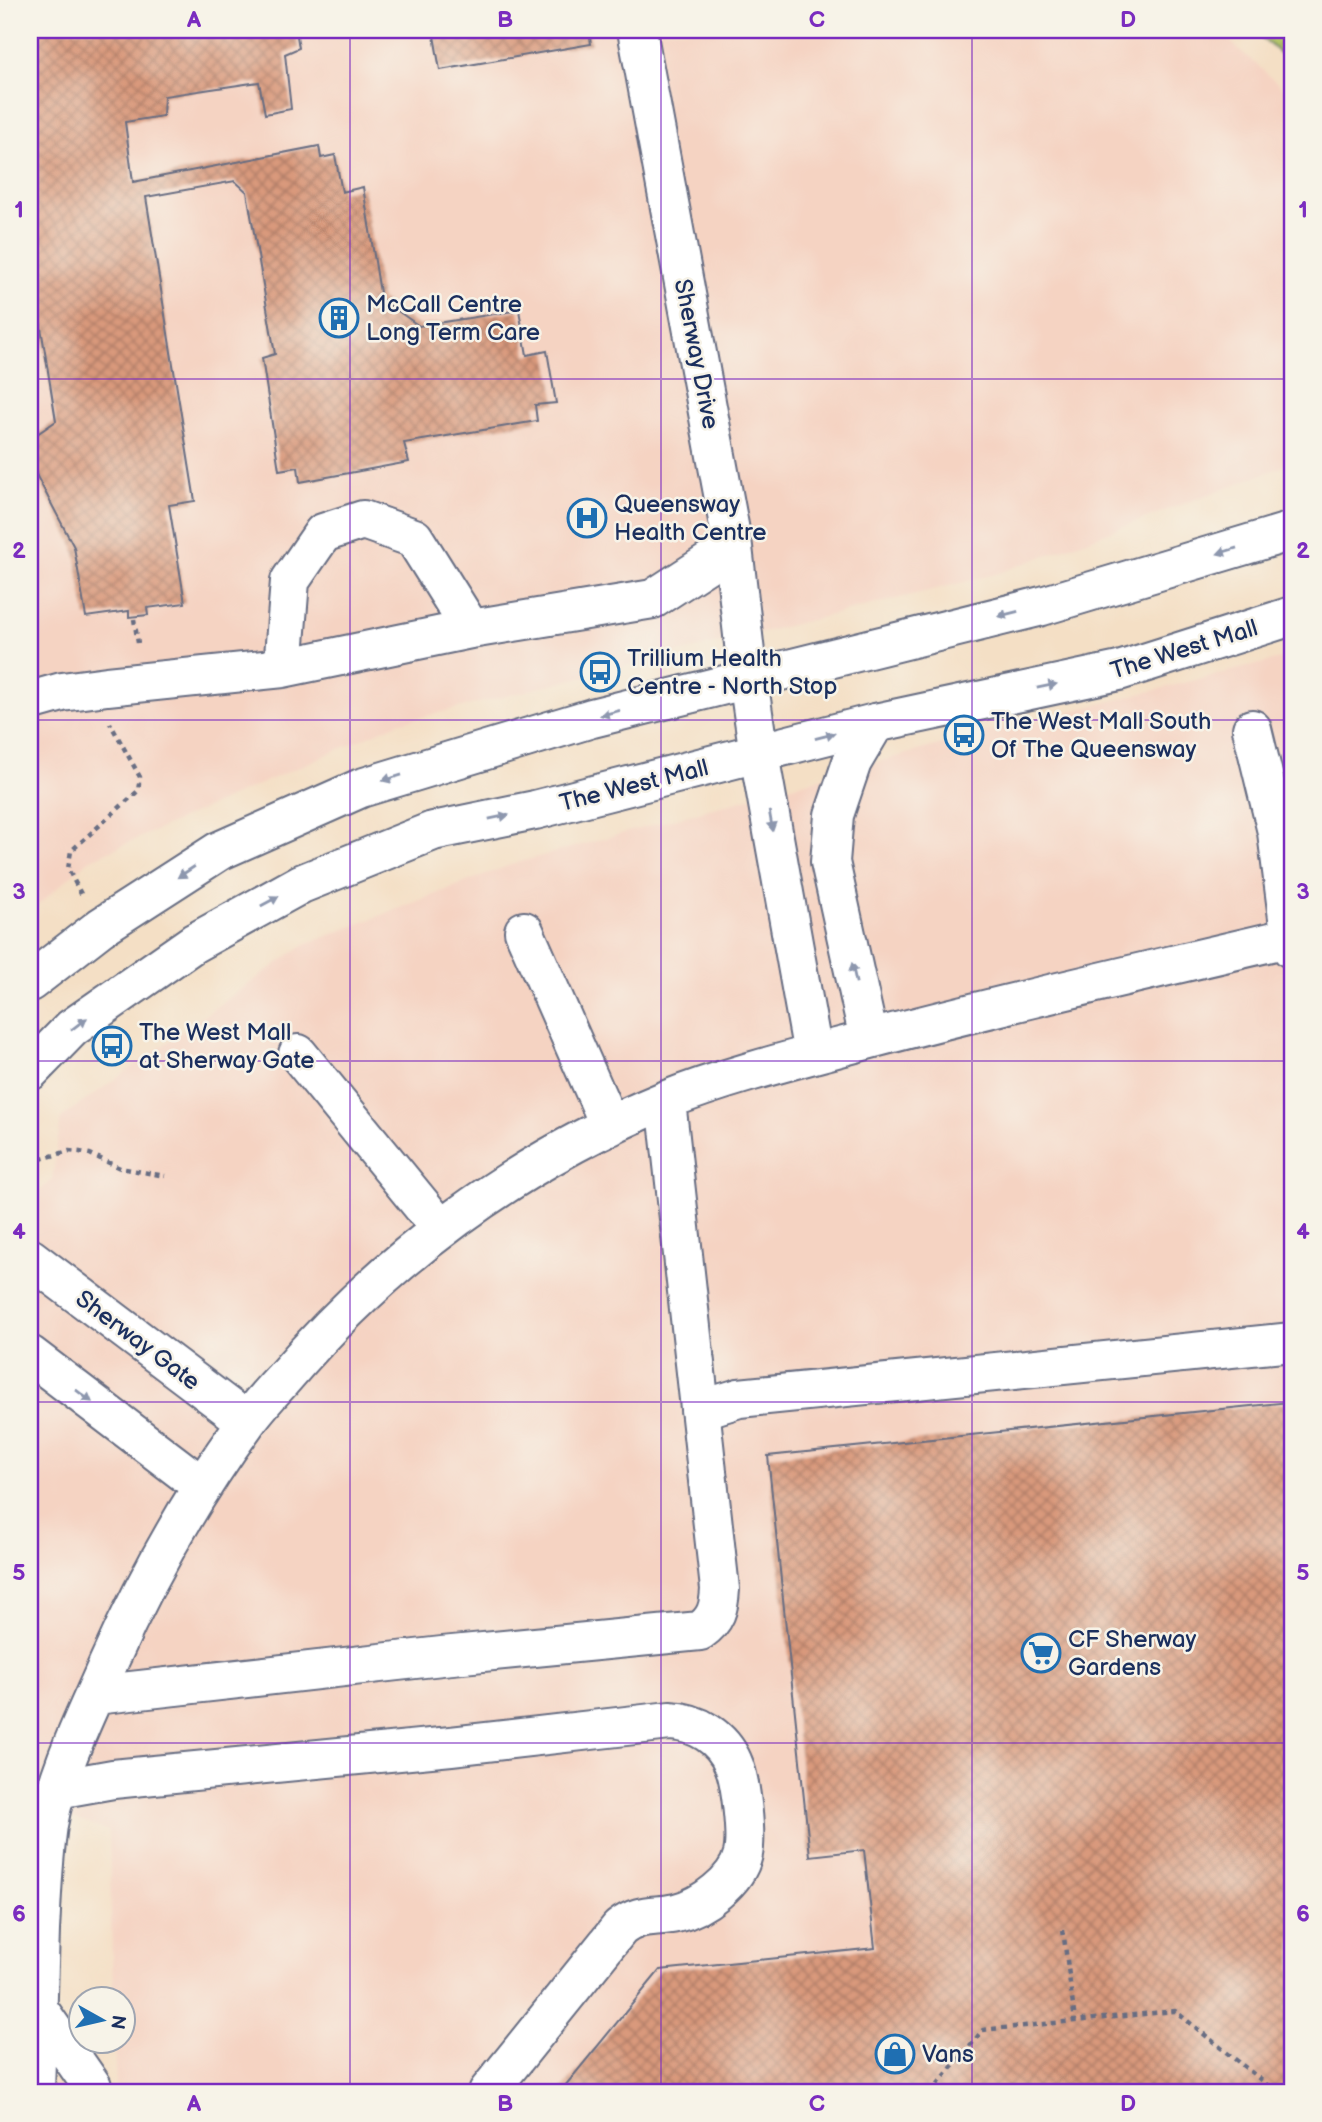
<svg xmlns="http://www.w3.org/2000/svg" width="1322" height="2122" font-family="'Balsamiq Sans',sans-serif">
	<defs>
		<pattern id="grass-dots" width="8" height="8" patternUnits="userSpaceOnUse" patternTransform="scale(1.75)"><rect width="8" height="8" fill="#b5c669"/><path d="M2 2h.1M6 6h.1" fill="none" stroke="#9baa5d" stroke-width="1.8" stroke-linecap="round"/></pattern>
		<pattern id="building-cross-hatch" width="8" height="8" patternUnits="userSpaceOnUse" patternTransform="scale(1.75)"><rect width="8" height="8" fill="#d9997b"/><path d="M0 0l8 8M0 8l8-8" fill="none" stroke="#af7d68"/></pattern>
	</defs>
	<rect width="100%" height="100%" fill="#f7f3e8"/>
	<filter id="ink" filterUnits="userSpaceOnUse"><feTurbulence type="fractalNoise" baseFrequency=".0143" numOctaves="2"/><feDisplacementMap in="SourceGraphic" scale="14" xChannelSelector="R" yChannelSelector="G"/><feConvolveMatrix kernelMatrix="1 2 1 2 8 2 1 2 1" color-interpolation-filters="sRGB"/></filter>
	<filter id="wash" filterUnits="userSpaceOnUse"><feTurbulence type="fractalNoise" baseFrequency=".00686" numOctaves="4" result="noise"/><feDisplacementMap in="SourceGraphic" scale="28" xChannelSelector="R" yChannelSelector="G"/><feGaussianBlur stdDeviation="1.57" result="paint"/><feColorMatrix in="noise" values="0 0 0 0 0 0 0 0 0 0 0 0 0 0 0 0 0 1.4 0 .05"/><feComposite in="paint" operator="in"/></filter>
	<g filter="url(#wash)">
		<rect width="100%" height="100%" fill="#f4dfc5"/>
		<!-- built -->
		<path fill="#f5d3c2" d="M30 30H1217L1292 96V463L996 574 398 723 89 860 30 912Z
			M1292 656V2092H116L114 2042H122V2000L113 1999 109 1831 30 1804V1200L52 1180 61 1118 302 946 513 864 971 736Z"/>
		<!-- grass -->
		<path fill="url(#grass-dots)" stroke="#687a64" stroke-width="2" d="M1253 30H1292V64Z"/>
		<g id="blocks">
			<!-- building -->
			<path fill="url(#building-cross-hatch)" d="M30 30H296L299 48 285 54 291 109 265 114 259 82 164 96 163 116 125 122 133 182 319 146 321 158 335 155 342 192 363 187 381 299 419 326 519 310 527 355 547 351 556 403 535 405 537 421 404 443 409 462 300 482 298 467 279 470 262 358 275 354 247 192 235 181 146 197 195 501 169 505 185 603 147 608 148 615 129 617V611L86 617 74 547 30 463V439L56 421 30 259Z
				M433 30H589L591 44 440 70Z
				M1289 1402 1292 1437V2092H560L660 1970 875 1948 864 1850 810 1856 768 1456Z"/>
		</g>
	</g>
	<g filter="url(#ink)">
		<use href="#blocks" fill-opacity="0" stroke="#676d82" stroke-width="2"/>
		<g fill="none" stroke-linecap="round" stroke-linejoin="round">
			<defs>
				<path id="minor" d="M637 30 733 547 748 679 759 754 813 1054
					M283 668 290 581 323 533 363 520 414 538 471 629
					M30 701 62 692 107 686 283 668 471 629 653 599 733 547
					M1252 729 1277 832 1292 949
					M524 931 610 1126
					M869 1039 830 862 834 815 852 762 875 723
					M298 1054 441 1229
					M30 1258 246 1421
					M30 1355 202 1486
					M700 1410 739 1398 1292 1342
					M95 1695 442 1656 700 1631C716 1620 719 1608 720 1589L666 1101
					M57 1789 113 1779 451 1746 670 1721C697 1722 722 1737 733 1763 741 1780 747 1836 743 1854 737 1881 702 1907 676 1913 653 1918 641 1912 620 1928L488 2092
					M37 2007 92 2086 93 2092
					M35 2092C37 2038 38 1984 40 1930 42 1895 43 1860 48 1825 57 1771 86 1715 108 1664 145 1581 191 1498 245 1424 256 1408 269 1394 282 1380 385 1259 516 1162 664 1101 732 1074 804 1057 874 1038 1013 1001 1153 970 1292 937"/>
				<path id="major" d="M30 982 101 927 219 851 361 788 592 718 1042 606 1292 531
					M30 1071 72 1028 194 943 301 884 433 831 535 810 875 723 1119 671 1292 616"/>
			</defs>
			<!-- minor casing -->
			<use href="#minor" stroke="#676d82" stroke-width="42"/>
			<!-- major casing -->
			<use href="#major" stroke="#676d82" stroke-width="42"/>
			<!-- path -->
			<path stroke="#676d82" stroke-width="4.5" stroke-dasharray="5 5" stroke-linecap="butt" d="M134 619 138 643
				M81 894 68 869 71 851 138 791 140 777 110 723
				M30 1162 69 1151 80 1152 90 1154 120 1168 165 1176
				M1063 1930 1075 2021
				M931 2092 983 2030 1175 2011 1276 2092"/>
			<!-- minor -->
			<use href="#minor" stroke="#fff" stroke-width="38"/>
			<!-- major -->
			<use href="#major" stroke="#fff" stroke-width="38"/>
		</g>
		<!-- one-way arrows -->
		<defs><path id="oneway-solid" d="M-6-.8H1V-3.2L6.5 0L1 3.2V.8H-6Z" transform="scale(1.75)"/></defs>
		<g fill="#8d97ae">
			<use href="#oneway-solid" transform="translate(1227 551) rotate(163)"/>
			<use href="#oneway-solid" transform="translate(1008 614) rotate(166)"/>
			<use href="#oneway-solid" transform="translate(1047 686) rotate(-12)"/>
			<use href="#oneway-solid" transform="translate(610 713) rotate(166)"/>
			<use href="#oneway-solid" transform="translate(825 736) rotate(-15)"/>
			<use href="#oneway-solid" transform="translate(392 778) rotate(163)"/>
			<use href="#oneway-solid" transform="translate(499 817) rotate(-12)"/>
			<use href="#oneway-solid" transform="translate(771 821) rotate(80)"/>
			<use href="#oneway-solid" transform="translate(186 872) rotate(147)"/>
			<use href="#oneway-solid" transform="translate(270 901) rotate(-29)"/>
			<use href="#oneway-solid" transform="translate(854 973) rotate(-102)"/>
			<use href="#oneway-solid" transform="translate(79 1024) rotate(-37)"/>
			<use href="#oneway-solid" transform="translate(84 1396) rotate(37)"/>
		</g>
	</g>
	<!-- grid -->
	<path fill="none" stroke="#7b2cbf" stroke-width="2" stroke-opacity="0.55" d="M350 30V2092M661 30V2092M972 30V2092M30 379H1292M30 720H1292M30 1061H1292M30 1402H1292M30 1743H1292"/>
	<!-- icons -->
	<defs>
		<symbol id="building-ring" viewBox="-11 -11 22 22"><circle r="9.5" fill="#f7f3e8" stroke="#1f6fb2" stroke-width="1.5"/><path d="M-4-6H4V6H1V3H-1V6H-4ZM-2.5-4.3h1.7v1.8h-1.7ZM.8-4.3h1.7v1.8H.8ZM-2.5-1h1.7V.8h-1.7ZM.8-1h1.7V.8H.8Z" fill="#1f6fb2"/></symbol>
		<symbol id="hospital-ring" viewBox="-11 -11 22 22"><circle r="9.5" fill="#f7f3e8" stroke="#1f6fb2" stroke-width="1.5"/><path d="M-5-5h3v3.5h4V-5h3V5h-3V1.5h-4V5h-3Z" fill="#1f6fb2"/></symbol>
		<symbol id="bus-ring" viewBox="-11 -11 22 22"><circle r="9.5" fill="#f7f3e8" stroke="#1f6fb2" stroke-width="1.5"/><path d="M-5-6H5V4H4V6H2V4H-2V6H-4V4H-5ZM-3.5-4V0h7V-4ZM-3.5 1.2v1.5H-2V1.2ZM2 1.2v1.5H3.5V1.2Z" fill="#1f6fb2"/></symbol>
		<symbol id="supermarket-ring" viewBox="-11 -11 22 22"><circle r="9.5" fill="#f7f3e8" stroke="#1f6fb2" stroke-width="1.5"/><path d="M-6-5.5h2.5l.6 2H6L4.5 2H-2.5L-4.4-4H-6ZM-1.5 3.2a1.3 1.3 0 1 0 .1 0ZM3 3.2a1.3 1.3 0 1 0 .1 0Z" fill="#1f6fb2"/></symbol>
		<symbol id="shop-ring" viewBox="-11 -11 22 22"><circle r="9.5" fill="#f7f3e8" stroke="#1f6fb2" stroke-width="1.5"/><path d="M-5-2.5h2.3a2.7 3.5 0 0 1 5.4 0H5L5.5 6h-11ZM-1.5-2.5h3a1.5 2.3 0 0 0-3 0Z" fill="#1f6fb2"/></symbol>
	</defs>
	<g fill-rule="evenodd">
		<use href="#building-ring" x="317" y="296" width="44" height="44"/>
		<use href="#hospital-ring" x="565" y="496" width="44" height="44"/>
		<use href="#bus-ring" x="578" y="650" width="44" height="44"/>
		<use href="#bus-ring" x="942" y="713" width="44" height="44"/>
		<use href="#bus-ring" x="90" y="1024" width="44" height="44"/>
		<use href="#supermarket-ring" x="1019" y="1631" width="44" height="44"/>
		<use href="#shop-ring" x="873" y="2032" width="44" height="44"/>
	</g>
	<g text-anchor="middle" stroke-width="5" stroke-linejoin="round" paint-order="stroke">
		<!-- poi labels -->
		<g font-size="24" fill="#1b2f5e" stroke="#f7f3e8" text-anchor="start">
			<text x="366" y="312">McCall Centre<tspan x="366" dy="28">Long Term Care</tspan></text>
			<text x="614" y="512">Queensway<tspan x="614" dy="28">Health Centre</tspan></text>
			<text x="627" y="666">Trillium Health<tspan x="627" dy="28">Centre - North Stop</tspan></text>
			<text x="991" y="729">The West Mall South<tspan x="991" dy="28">Of The Queensway</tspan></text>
			<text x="139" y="1040">The West Mall<tspan x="139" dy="28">at Sherway Gate</tspan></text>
			<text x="1068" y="1647">CF Sherway<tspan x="1068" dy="28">Gardens</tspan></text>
			<text x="922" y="2062">Vans</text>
		</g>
		<!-- street labels -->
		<g font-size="24" fill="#1b2f5e" stroke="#f7f3e8">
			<text transform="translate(697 354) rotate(79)" y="8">Sherway Drive</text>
			<text transform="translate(1184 649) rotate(-17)" y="8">The West Mall</text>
			<text transform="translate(634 785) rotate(-14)" y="8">The West Mall</text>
			<text transform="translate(138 1340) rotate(37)" y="8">Sherway Gate</text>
		</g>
	</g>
	<!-- margin -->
	<rect width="1322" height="2122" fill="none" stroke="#f7f3e8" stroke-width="77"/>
	<!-- north arrow -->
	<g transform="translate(102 2020) rotate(98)"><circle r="33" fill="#f7f3e8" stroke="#9fa5b1" stroke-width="2"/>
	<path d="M0-5L12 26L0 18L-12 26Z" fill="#1f6fb2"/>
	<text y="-10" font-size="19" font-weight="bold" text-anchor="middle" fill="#1b2f5e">N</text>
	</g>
	<rect x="38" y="38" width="1246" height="2046" fill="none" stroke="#7b2cbf" stroke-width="2.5"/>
	<g font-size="23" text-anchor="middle" font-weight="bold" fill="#7b2cbf">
		<text x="194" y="27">A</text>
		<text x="505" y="27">B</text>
		<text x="817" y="27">C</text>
		<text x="1128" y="27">D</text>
		<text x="19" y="217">1</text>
		<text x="1303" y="217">1</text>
		<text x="19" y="558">2</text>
		<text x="1303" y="558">2</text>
		<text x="19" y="899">3</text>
		<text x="1303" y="899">3</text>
		<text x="19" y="1239">4</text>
		<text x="1303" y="1239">4</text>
		<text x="19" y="1580">5</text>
		<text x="1303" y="1580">5</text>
		<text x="19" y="1921">6</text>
		<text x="1303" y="1921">6</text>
		<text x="194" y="2111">A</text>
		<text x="505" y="2111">B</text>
		<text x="817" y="2111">C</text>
		<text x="1128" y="2111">D</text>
	</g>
</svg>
